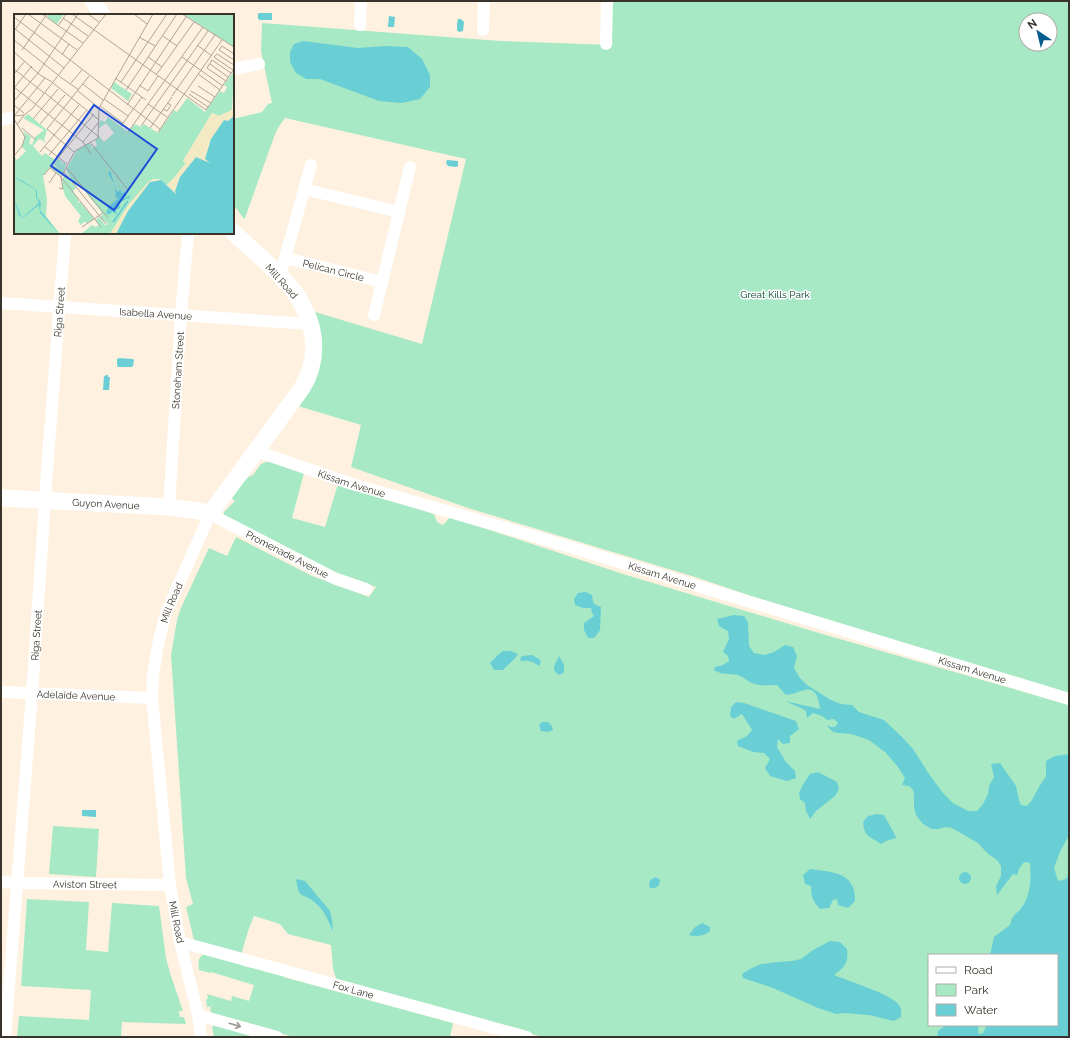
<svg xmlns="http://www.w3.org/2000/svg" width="1070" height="1038" font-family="Raleway,sans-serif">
	<rect width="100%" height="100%" fill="#fef1df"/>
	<!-- green -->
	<path fill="#a7e9c4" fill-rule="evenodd" d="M612 1H1069V694L760 599 695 577 468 508 351 467 361 425 298 406 315 382 320 358 319 343 315 312 422 344 466 159 285 118 278 128 274 137 245 218 244 219 233 204V119L262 112 268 104 272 103 261 51 262 23 500 41 611 45ZM1026 20H1050V44H1026Z
		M266 462H271L304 473 292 518 325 527 338 484 434 514 437 522 443 525 450 517 623 574 819 633 1069 705V1037H543L337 981 333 969 331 945 288 934 280 924 254 916 249 928 241 955 197 944 194 940 186 907 193 904 186 878 171 655 177 620 180 610 209 548 227 556 236 537 312 576 369 597 376 587 352 578 337 573 224 516V512L235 501 231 498 242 483 250 476 253 475 261 464ZM929 955H1057V1025H929Z
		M53 826 99 829 96 877 49 874Z
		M27 899 89 902 86 950 108 952 112 903 159 906 166 958 170 973 183 1011H179L180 1017H184L186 1024 122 1022 121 1037H17L19 1016 89 1020 91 990 21 986Z
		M206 953 233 962 247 967 262 969 273 971 287 978 453 1023 450 1037H294L211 1014 210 1007 214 1006H213L207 1007 206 1000 208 998 207 994 231 1001 232 996 249 1001 254 985 211 972 210 973 199 970C198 962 198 956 206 953Z
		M214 1025 256 1037H214L212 1027Z"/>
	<!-- water -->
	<path fill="#6acfd5" d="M259 13H272V20H259V19H258V14Z
		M389 16 395 17 394 27H388Z
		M458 19H461L464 22 463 31 459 32 457 30V23Z
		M303 41 358 48 385 46 408 47 422 59 430 75V87L420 99 402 103 379 101 320 79H306L296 73 290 62V52L294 44Z
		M447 160 458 161V166L456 167 448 166 446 163Z
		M119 358 133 359 134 360 133 366 132 367H118L117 365V359Z
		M106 375H108V377H110L109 390H103L104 376H105Z
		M586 592 592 595 593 602 596 605 601 607 600 630 594 638H588L584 630V623L594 616 592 613 591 608H583L575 605 574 599 578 593Z
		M734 615 744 616 748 622 749 646 754 653 764 655 774 652 785 645 793 647 797 656 794 668 800 678 807 685 829 699 841 704 852 705 859 712 884 720 901 736 913 749 929 774 943 793 953 803 968 811H977L983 804 988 794 989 786 994 777 991 764 1000 763 1016 786 1019 800 1021 805 1027 806 1032 800 1039 787 1046 776V761L1055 756 1069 754V835L1060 852 1054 868 1058 881 1066 879 1069 872V1037H937L938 1031 946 1025H979L978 1029 979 1034 983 1033 987 1025H1057V955H990L994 937 1010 925C1013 912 1016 916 1022 907 1031 895 1031 878 1030 863L1024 862 1019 869 1017 875 1013 874 997 895 996 886 1001 876V866L997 860 988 854 978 843 952 828 946 827 938 829H931L922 823 916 815 914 807V794L913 790 909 786 902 785 905 778 898 767 885 752 869 740 851 734 839 733 833 732 828 727 827 725 831 727H835L838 723 834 719 827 720 822 716 813 713 807 718 806 711 801 708 785 701 820 709C819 701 817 687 805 690 798 691 793 695 786 695L777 685C771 685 760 686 755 684 749 683 744 677 738 675 729 673 723 676 714 670L715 667 723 665 729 661 728 656 723 652 729 639 728 631 719 626 717 619Z
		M503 651H511L518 654C514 661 508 664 503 670H494L490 663 498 655Z
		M532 655 539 659 541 662 539 666C533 661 528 660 521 661L520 659 522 656Z
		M559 656 564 665V672L560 675C549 669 556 664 559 656Z
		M736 702 744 703 796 721 799 729 790 736V743L783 744 778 739 777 747 786 762 795 771 796 778 787 781 770 776 765 768 770 759 764 753 753 752 738 746 737 741 747 736 752 730 742 714 734 719 730 716 731 707Z
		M542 722H548L552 726 553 730 548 732 541 731 539 725Z
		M818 772 837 782 839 789 835 796 816 811 810 819 806 811 805 803 800 799 799 793 802 786 810 774Z
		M82 810H96V817L82 816Z
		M877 814 884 815 894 833 896 838 886 841 881 844C869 835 865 839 863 822L868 816Z
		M810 869C832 872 856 872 855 901L848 908 838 905 837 899 833 900 829 908 820 909C813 901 811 898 811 886L805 884 803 875Z
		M959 878a6 6 0 1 1 12 0a6 6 0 1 1-12 0Z
		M656 877 660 880 659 885 655 888H650L649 885 650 880Z
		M296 879 305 881 330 911 332 920 333 932C328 919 323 907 310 899 306 896 301 896 299 892 297 888 297 883 296 879Z
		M702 923 710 927V931C704 936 697 937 689 935L694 928Z
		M830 941 840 942 847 949C849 963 844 968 834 975 848 981 892 994 899 1005 902 1008 901 1013 901 1017L894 1021 869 1015 844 1013 836 1014 818 1008 773 988 743 978 742 974 750 969 761 964 778 962 792 961 801 959 813 950Z"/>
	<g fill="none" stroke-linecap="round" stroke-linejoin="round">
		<!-- street -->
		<g stroke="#fff" stroke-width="12">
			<path d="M360 25 361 1"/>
			<path d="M483 30 484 1"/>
			<path d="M606 44 607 1"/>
			<path d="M233 69 259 64"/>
			<path d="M1 120 15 117"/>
			<path d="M304 189 399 212"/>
			<path id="s1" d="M286 258 382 282"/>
			<path d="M280 276 311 165"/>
			<path id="s2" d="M1 303 310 324"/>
			<path d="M374 315 410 167"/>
			<path id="s3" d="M256 451 349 483 530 535 1069 699"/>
			<path id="s4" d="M169 507 181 315 188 233"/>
			<path id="s5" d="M1 692 152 698"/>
			<path id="s6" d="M1 882 16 883 170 885"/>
			<path id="s7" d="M180 942 527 1037"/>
			<path d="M198 1015 277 1037"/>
			<path id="s8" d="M5 1037 32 694 46 485 65 233"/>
			<path id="s9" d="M201 1037 198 1015 180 942 170 885 152 698 153 676 156 657 160 635 166 613 210 514 336 579 366 589"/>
		</g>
		<!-- secondary -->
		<g stroke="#fff" stroke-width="17">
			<path d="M93 1 102 15"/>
			<path id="s10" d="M1 498 169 507 199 511 210 514 302 388C322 355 315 319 292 289 275 268 253 251 233 232"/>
		</g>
	</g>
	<!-- one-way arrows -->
	<defs><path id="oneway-shaft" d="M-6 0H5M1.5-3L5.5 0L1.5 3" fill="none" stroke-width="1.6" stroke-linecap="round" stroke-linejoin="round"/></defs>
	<use stroke="#9c9a95" href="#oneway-shaft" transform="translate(235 1025) rotate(16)"/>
	<g text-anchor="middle" stroke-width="3" stroke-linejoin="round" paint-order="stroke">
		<!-- street labels -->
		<g font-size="10" fill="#39342b" stroke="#fff">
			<text dy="4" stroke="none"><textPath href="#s1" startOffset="49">Pelican Circle</textPath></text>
			<text transform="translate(282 281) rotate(48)" y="4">Mill Road</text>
			<text dy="4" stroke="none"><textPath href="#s8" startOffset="727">Riga Street</textPath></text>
			<text dy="4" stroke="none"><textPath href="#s2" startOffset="155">Isabella Avenue</textPath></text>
			<text dy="4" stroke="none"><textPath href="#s4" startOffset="137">Stoneham Street</textPath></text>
			<text dy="4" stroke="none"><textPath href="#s3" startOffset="101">Kissam Avenue</textPath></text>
			<text dy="4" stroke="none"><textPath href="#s10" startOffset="105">Guyon Avenue</textPath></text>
			<text dy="4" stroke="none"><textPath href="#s9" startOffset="625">Promenade Avenue</textPath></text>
			<text dy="4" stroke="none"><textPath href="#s3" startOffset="425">Kissam Avenue</textPath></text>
			<text dy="4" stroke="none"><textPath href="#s9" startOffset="441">Mill Road</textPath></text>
			<text dy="4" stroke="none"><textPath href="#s8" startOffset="403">Riga Street</textPath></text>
			<text dy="4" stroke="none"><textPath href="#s3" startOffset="749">Kissam Avenue</textPath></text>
			<text dy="4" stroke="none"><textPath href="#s5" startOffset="75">Adelaide Avenue</textPath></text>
			<text dy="4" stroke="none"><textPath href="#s6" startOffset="84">Aviston Street</textPath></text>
			<text transform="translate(177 922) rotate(79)" y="4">Mill Road</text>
			<text dy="4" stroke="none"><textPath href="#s7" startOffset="180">Fox Lane</textPath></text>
		</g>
		<!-- park labels -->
		<g font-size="10" fill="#004128" stroke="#fff">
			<text x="775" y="298">Great Kills Park</text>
		</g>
	</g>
	<!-- overview -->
	<g transform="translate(14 14)">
		<rect width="220" height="220" fill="#fef1df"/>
		<path d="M34 0H50L43 10 33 3ZM169 0H220V33ZM220 57 218 96 205 102 198 99 169 147 172 149 156 169 152 171 145 165H139L115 190 96 220H67L78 211 81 213 85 211 82 206 85 203 91 211 94 210 86 203 89 200 64 169 61 172 52 156 63 136 74 129 78 131 77 135 83 131 81 127 85 122 90 128 100 119 92 109 85 114 86 106 91 108 94 103 114 118 121 110 127 113 130 110 144 119 160 96 163 98 173 84 191 98 206 77 210 79 213 73 210 71ZM100 68 118 80 114 87 97 74ZM14 100 33 116 30 126 33 129 25 125 19 132 28 142 31 139 41 146 29 162 33 185 32 202 46 220H0V143L3 146 12 137 8 133 11 122 9 117 17 123 15 129 18 131 21 123 30 116 9 104ZM44 145 48 147 47 151 49 148 52 150 49 159 44 157 47 162 37 154 39 151 43 154 40 150ZM50 160 62 174 59 177 65 187 63 189 66 188 80 205 73 209 70 208 67 211 64 207 67 202 51 182 48 170Z" fill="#a7e9c4"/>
		<path d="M220 91V102L196 149 182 143 166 163 161 176 162 180 148 169 136 168 114 197 102 220H96L115 190 135 167 145 165 152 171 158 166 172 149 169 147 198 99 205 102 217 97Z" fill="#f3eac4"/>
		<path d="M220 102V220H102L114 197 136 168 147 166 162 180 161 177 166 163 182 143 196 149 191 145 197 125 210 106 214 107ZM96 157 103 178 107 176V180L111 178 113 181 106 186 117 181 114 186V184L105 189 106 194 102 196 103 200 98 198 95 201 92 199 94 194 92 191H96L105 184H102L101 171 94 159ZM0 163 7 166 23 176V183L27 189 26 196 45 220 26 199 25 191 9 204H8L5 201 0 185 8 204 25 189 22 183V176Z" fill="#6acfd5"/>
		<path fill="none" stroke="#6acfd5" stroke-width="2" d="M99 208 114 187"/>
		<path fill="none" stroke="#afa597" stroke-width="1" d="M14 0 63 36M28 0 69 29M58 0 192 96 220 55M74 0 85 8M120 0 133 10M168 0 220 33M0 3 146 115M49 4 74 22M44 12 52 0M0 14 50 54M0 17 12 0M149 22 163 32M125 23 141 32M0 26 44 61M183 31 198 42M8 36 33 0M0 38 26 61 38 68M220 40 208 32 205 36 220 46M48 41 55 30M134 43 148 53M168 43 209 72M196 50 214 63M0 55 30 79M219 56 200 43 203 40 220 51M0 60 11 47M184 60 206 76M142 61 180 8M45 62 65 76M101 64 132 86M212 67 193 54 198 46 217 59M107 68 153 0M39 69 85 106M57 69 68 56M69 70 89 86M125 71 134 77 144 62M184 72 201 83M0 73 69 128 77 140M0 74 18 52M112 76 163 0M64 77 85 94M177 77 197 89M31 79 85 123M175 80 194 93M158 82 201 21M90 85 114 102M0 87 24 59 64 0M134 90 153 103M0 91 10 99M113 91 172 3M86 92 109 109M149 95 153 97 157 91 153 89M1 101 31 64M0 102 10 101 18 95 92 0M0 105 11 123 8 132 0 142M19 105 44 75M150 109 208 26M26 110 51 81M3 111 10 101M107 112 128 83M127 112 194 17M8 114 22 126M136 114 158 83M114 118 189 13M144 118 151 108M69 128 84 109M76 128 114 176M31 133 53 150M26 138 65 91M60 138 33 115 75 62M35 141 72 97M52 153 94 204M36 154 46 162 87 213M50 158 92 210M30 161 80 100M35 169 42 159M45 174 49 175 47 163 61 137 84 124 85 94 139 0M68 213 89 199"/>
		<path fill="#1d4ed8" fill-opacity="0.15" stroke="#1d4ed8" stroke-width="2" d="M80 91 143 135 100 196 37 152Z"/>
		<rect width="220" height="220" fill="none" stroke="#39342b" stroke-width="2"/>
	</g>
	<!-- border -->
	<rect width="1070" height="1038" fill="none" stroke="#39342b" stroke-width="4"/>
	<!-- legend -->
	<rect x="928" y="954" width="130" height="72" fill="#ffffff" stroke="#b0aeaa"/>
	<rect x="936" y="967" width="20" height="6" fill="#ffffff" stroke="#b0aeaa"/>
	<text x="964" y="974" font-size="12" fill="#39342b">Road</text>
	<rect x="936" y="984" width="20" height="12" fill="#a7e9c4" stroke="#b0aeaa"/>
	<text x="964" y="994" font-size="12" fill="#39342b">Park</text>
	<rect x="936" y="1004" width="20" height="12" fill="#6acfd5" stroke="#b0aeaa"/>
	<text x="964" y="1014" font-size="12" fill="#39342b">Water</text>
	<!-- north arrow -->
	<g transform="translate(1038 32) rotate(325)"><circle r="19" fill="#ffffff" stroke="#b0aeaa"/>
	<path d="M0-3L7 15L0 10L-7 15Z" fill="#055c8d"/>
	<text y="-6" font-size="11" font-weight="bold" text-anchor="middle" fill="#39342b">N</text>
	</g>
</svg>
